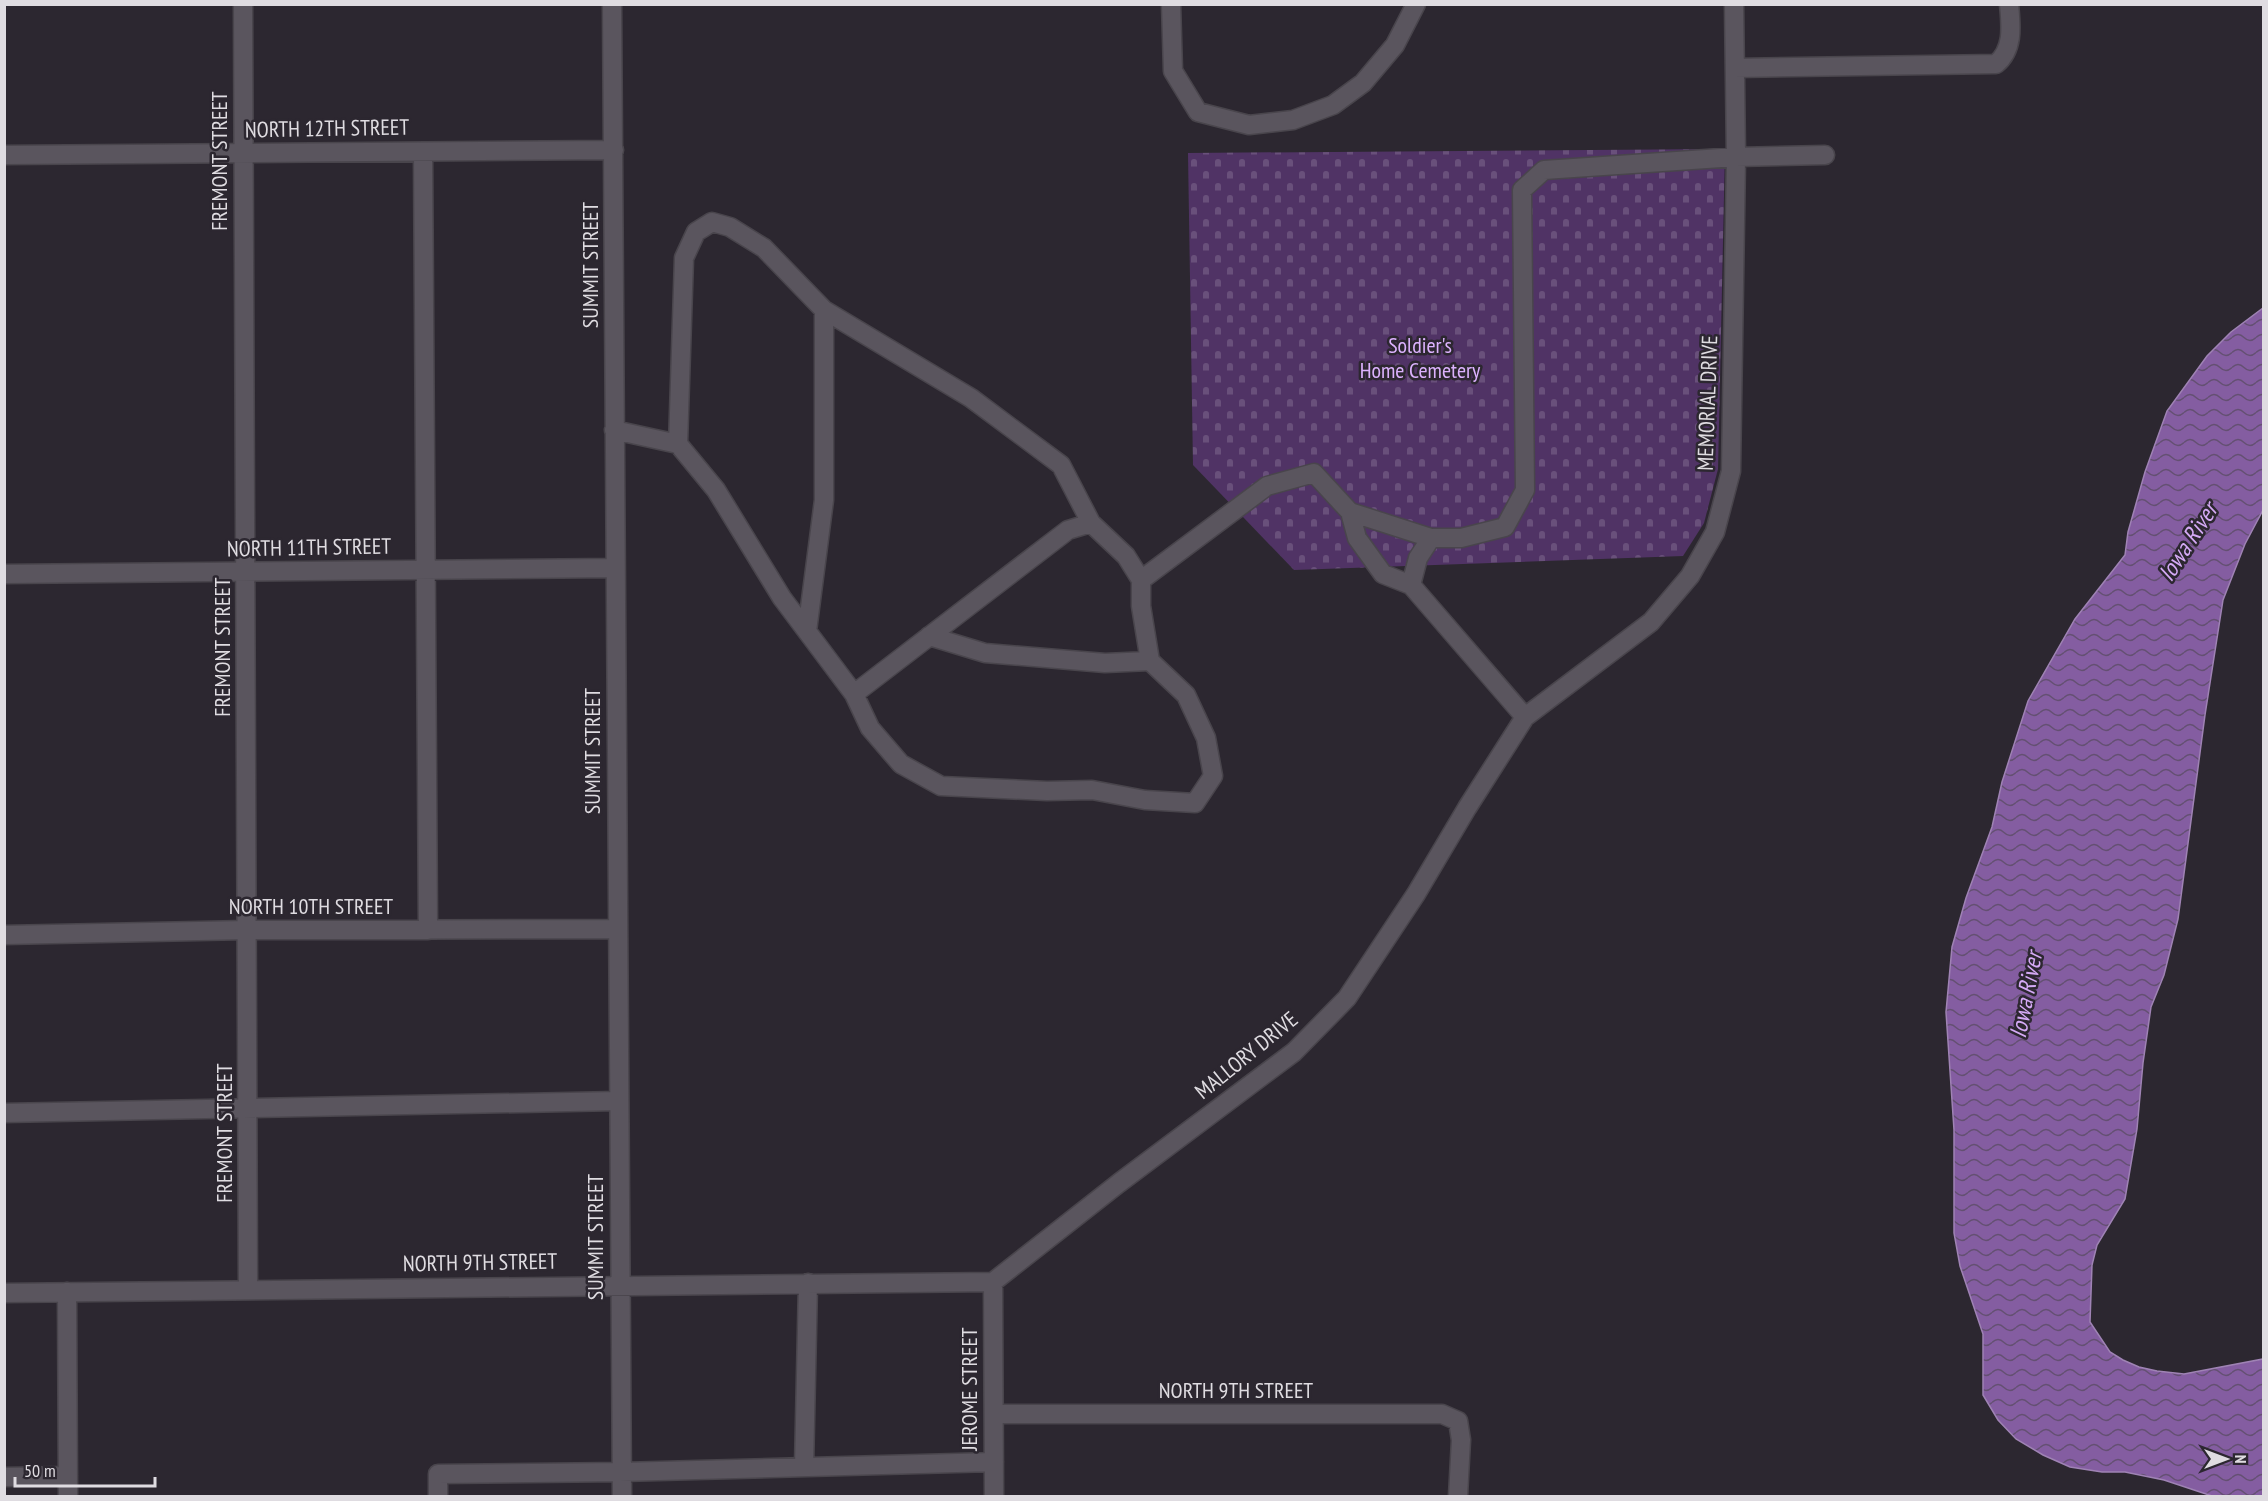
<svg xmlns="http://www.w3.org/2000/svg" width="2268" height="1501" font-family="'PT Sans Narrow',sans-serif">
	<defs>
		<pattern id="cemetery-stones" width="16" height="16" patternUnits="userSpaceOnUse" patternTransform="scale(1.5)"><rect width="16" height="16" fill="#503365"/><path d="M2 7V4a2 2 0 0 1 4 0v3zM10 15v-3a2 2 0 0 1 4 0v3z" fill="#69507b"/></pattern>
		<pattern id="water-waves" width="16" height="10" patternUnits="userSpaceOnUse" patternTransform="scale(1.5)"><rect width="16" height="10" fill="#845da1"/><path d="M0 5q4-4 8 0t8 0" fill="none" stroke="#645072"/></pattern>
	</defs>
	<rect width="100%" height="100%" fill="#2c2730"/>
	<!-- cemetery -->
	<path fill="url(#cemetery-stones)" d="M1725 149 1718 469 1704 523 1683 556 1294 570 1193 465 1188 153Z"/>
	<!-- water -->
	<path fill="url(#water-waves)" stroke="#9f83b4" stroke-width="1.5" d="M2263 308V510L2245 544 2223 600 2205 715 2178 919 2164 975 2151 1007 2143 1063 2137 1129 2125 1199 2097 1245 2092 1265 2090 1322 2110 1352 2123 1360 2139 1367 2157 1371 2184 1374 2263 1359V1496H2212L2164 1480 2125 1472H2102L2070 1467 2043 1455 2016 1439 1998 1420 1983 1395V1334L1960 1266 1954 1233V1130L1946 1012 1952 947 1966 898 1992 827 2002 782 2028 701 2075 619 2125 555 2128 532 2145 472 2167 411 2207 356 2231 332Z"/>
	<g fill="none" stroke-linecap="round" stroke-linejoin="round">
		<defs>
			<path id="minor" d="M243 4 248 1289
				M612 4 622 1496
				M1171 4 1173 71 1198 112 1249 125 1293 120 1333 105 1363 83 1395 45 1416 4
				M1735 68 1996 64C2014 49 2011 26 2009 4
				M423 152 428 930
				M4 155 614 150
				M614 430 678 444 684 258 696 232 712 222 730 227 764 248 824 310 971 398 1061 465 1091 523 1126 556 1141 580 1267 486 1314 473 1350 512 1431 538
				M678 444 716 490 782 598 854 694 1068 530 1091 523
				M1350 512 1357 538 1383 574 1411 585
				M4 574 614 568
				M807 631 824 500V310
				M929 636 985 653 1105 663 1150 661 1141 606V580
				M854 694 870 728 901 764 941 786 1047 791 1092 790 1145 800 1195 803 1213 776 1206 738 1186 695 1150 661
				M1525 717 1411 585 1418 558 1431 538H1461L1505 527 1525 490 1522 190 1544 170 1736 157 1825 155
				M4 935 247 930 617 929
				M4 1113 618 1101
				M993 1282 1119 1183 1294 1052 1347 998 1416 894 1467 808 1525 717 1651 622 1690 576 1715 532 1731 471 1736 157 1734 4
				M993 1282 994 1496
				M67 1292 68 1496
				M4 1293 993 1282
				M994 1414H1442L1458 1421 1461 1440 1458 1496
				M804 1467 808 1283
				M4 1477 68 1476
				M438 1496V1474L621 1472 994 1462"/>
		</defs>
		<!-- minor casing -->
		<use href="#minor" stroke="#49454c" stroke-width="21"/>
		<!-- minor -->
		<use href="#minor" stroke="#5a555e" stroke-width="18"/>
	</g>
	<g text-anchor="middle" stroke-width="5" stroke-linejoin="round" paint-order="stroke">
		<!-- street labels -->
		<g font-size="22" fill="#dfdce1" stroke="#2c2730">
			<text transform="translate(327 128) rotate(-1)" y="8">NORTH 12TH STREET</text>
			<text transform="translate(219 161) rotate(-90)" y="8">FREMONT STREET</text>
			<text transform="translate(590 265) rotate(-90)" y="8">SUMMIT STREET</text>
			<text transform="translate(1707 403) rotate(-88)" y="8">MEMORIAL DRIVE</text>
			<text transform="translate(309 547) rotate(-1)" y="8">NORTH 11TH STREET</text>
			<text transform="translate(222 647) rotate(-90)" y="8">FREMONT STREET</text>
			<text transform="translate(592 751) rotate(-90)" y="8">SUMMIT STREET</text>
			<text x="311" y="914">NORTH 10TH STREET</text>
			<text transform="translate(1246 1055) rotate(-39)" y="8">MALLORY DRIVE</text>
			<text transform="translate(224 1133) rotate(-90)" y="8">FREMONT STREET</text>
			<text transform="translate(595 1237) rotate(-90)" y="8">SUMMIT STREET</text>
			<text transform="translate(480 1262) rotate(-1)" y="8">NORTH 9TH STREET</text>
			<text transform="translate(969 1389) rotate(-90)" y="8">JEROME STREET</text>
			<text x="1236" y="1398">NORTH 9TH STREET</text>
		</g>
		<!-- park labels -->
		<g font-size="22" fill="#dcb2fe" stroke="#2c2730">
			<text x="1420" y="353">Soldier's<tspan x="1420" dy="25">Home Cemetery</tspan></text>
		</g>
		<!-- water labels -->
		<g font-size="24" font-style="italic" fill="#d5aaf6" stroke="#2c2730">
			<text transform="translate(2188 542) rotate(-57)" y="8">Iowa River</text>
			<text transform="translate(2026 995) rotate(-79)" y="8">Iowa River</text>
		</g>
	</g>
	<!-- border -->
	<rect width="2268" height="1501" fill="none" stroke="#dfdce1" stroke-width="12"/>
	<!-- north arrow -->
	<g transform="translate(2226 1459) rotate(90)" stroke="#2c2730" stroke-width="4.5" paint-order="stroke">
	<path d="M0-4.5L10 22L0 15L-10 22Z" fill="#dfdce1"/>
	<text y="-9" font-size="16" font-weight="bold" text-anchor="middle" fill="#dfdce1">N</text>
	</g>
	<!-- scale -->
	<path d="M15 1477v9h140v-9" fill="none" stroke="#dfdce1" stroke-width="3"/>
	<text x="24" y="1477" font-size="18" fill="#dfdce1" stroke="#2c2730" stroke-width="4.5" paint-order="stroke">50 m</text>
</svg>
